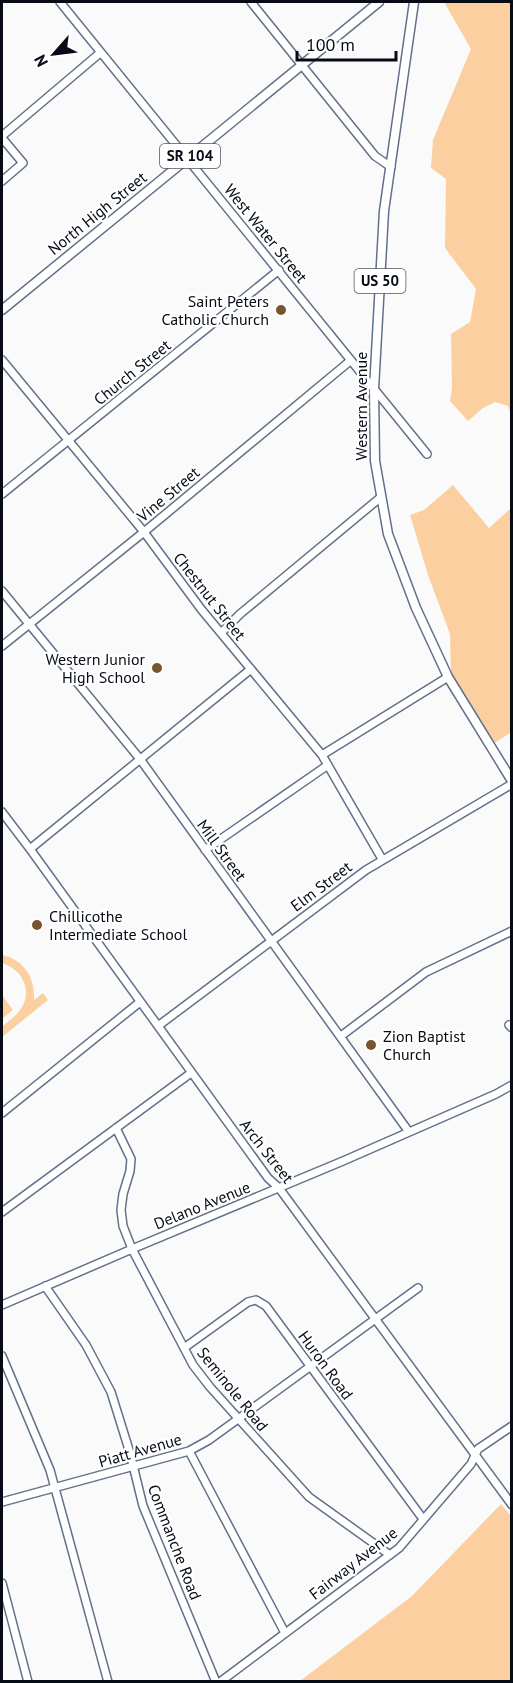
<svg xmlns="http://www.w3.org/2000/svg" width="513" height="1683" font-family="'PT Sans',sans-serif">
	<rect width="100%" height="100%" fill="#fafafa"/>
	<!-- green -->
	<path fill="#fbcf9f" d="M444 2H511V415L508 406 495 402 483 408 468 421 450 401 452 388 451 334 470 322 476 289 445 248 446 179 431 168 433 140 471 49Z
		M453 485 489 528 511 508V732L493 744 451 673 450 634 428 575 410 515 424 510Z
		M2 955C24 960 35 977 34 1000L43 993 48 1000 2 1037V1027C8 1021 15 1017 20 1010 34 991 22 969 2 963Z
		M2 995 13 1010 2 1019Z
		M501 1504 511 1516V1681H300L412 1596Z"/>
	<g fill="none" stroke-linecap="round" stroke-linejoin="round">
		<defs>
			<path id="minor" d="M60 2 427 454
				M251 2 375 156 391 167
				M2 136 100 53
				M2 138 23 163 2 181
				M2 360 144 532 201 609 322 755 382 859
				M2 494 279 270
				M2 591 140 759 409 1132
				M221 633 240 614 381 497
				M2 646 144 532 350 361
				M322 755 448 677
				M2 812 30 849 268 1178 279 1188 512 1505
				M30 849 251 669
				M205 850 328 765
				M509 1025 512 1028
				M158 1026 366 870 512 784
				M341 1036 426 972 512 931
				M2 1113 140 1002
				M116 1128 131 1159 130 1171 123 1194 121 1210 123 1226 132 1249 193 1365 210 1387 309 1497 390 1555
				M2 1212 191 1073
				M45 1286 86 1345 111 1392 130 1453 143 1506 216 1682
				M2 1305 132 1249 343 1161 496 1094 512 1085
				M184 1348 248 1302 256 1300 266 1306 423 1519
				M2 1356 50 1470 108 1682
				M189 1451 285 1633
				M2 1502 189 1451 209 1440 238 1419 418 1288
				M2 1583 28 1682
				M220 1682 399 1548 471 1464 478 1449 512 1426"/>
			<path id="major" d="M414 2 384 211 374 389 375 461 388 534 416 608 448 677 512 781
				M2 310 379 2"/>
		</defs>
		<!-- minor casing -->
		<use href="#minor" stroke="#61708b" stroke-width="10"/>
		<!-- major casing -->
		<use href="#major" stroke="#61708b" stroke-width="11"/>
		<!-- minor -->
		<use href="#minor" stroke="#fff" stroke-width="7"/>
		<!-- major -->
		<use href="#major" stroke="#fff" stroke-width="8"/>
	</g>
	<!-- markers -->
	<g fill="#78552d" stroke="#fff" stroke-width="2">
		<circle cx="281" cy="310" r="6"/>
		<circle cx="157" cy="668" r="6"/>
		<circle cx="37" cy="925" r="6"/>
		<circle cx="371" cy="1045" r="6"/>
	</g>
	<g text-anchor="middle" stroke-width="4.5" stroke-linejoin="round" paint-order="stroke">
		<!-- shield labels -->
		<g fill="#fff" stroke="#51545b" stroke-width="1.5">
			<rect x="160" y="144" width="60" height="24" rx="4.5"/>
			<rect x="354.5" y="269" width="51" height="24" rx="4.5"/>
		</g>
		<g font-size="15" font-weight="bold" fill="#060b15">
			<text x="190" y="161">SR 104</text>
			<text x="380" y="286">US 50</text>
		</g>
		<!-- street labels -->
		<g font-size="16" fill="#060b15" stroke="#fff">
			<text transform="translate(97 213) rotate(-39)" y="6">North High Street</text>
			<text transform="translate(266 233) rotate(51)" y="6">West Water Street</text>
			<text transform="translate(132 372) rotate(-39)" y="6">Church Street</text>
			<text transform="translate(361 406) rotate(-90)" y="6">Western Avenue</text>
			<text transform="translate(168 494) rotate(-40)" y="6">Vine Street</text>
			<text transform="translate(210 596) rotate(52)" y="6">Chestnut Street</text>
			<text transform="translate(222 850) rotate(54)" y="6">Mill Street</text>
			<text transform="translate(321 886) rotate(-37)" y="6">Elm Street</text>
			<text transform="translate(267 1151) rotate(52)" y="6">Arch Street</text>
			<text transform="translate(202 1205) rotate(-22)" y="6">Delano Avenue</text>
			<text transform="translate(326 1365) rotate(54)" y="6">Huron Road</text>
			<text transform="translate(233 1389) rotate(51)" y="6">Seminole Road</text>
			<text transform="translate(140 1450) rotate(-16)" y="6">Piatt Avenue</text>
			<text transform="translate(175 1542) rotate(69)" y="6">Commanche Road</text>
			<text transform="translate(353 1563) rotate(-38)" y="6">Fairway Avenue</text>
		</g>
		<!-- poi labels -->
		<g font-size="16" fill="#060b15" stroke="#fff" text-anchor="end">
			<text x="269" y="307">Saint Peters<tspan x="269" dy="18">Catholic Church</tspan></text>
			<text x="145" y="665">Western Junior<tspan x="145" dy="18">High School</tspan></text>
			<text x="49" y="922" text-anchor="start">Chillicothe<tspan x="49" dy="18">Intermediate School</tspan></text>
			<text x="383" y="1042" text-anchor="start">Zion Baptist<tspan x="383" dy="18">Church</tspan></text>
		</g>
	</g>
	<!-- border -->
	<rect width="513" height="1683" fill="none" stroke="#060b15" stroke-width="6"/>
	<!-- north arrow -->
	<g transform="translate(54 54) rotate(242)" stroke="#ffffff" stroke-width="4.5" paint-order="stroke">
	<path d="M0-4.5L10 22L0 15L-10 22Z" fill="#060b15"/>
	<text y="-9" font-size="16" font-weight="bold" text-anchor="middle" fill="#060b15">N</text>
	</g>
	<!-- scale -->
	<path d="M297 51v9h99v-9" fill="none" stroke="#060b15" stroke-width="3"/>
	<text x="306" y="51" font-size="18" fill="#060b15" stroke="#ffffff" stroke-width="4.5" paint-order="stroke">100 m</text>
</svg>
